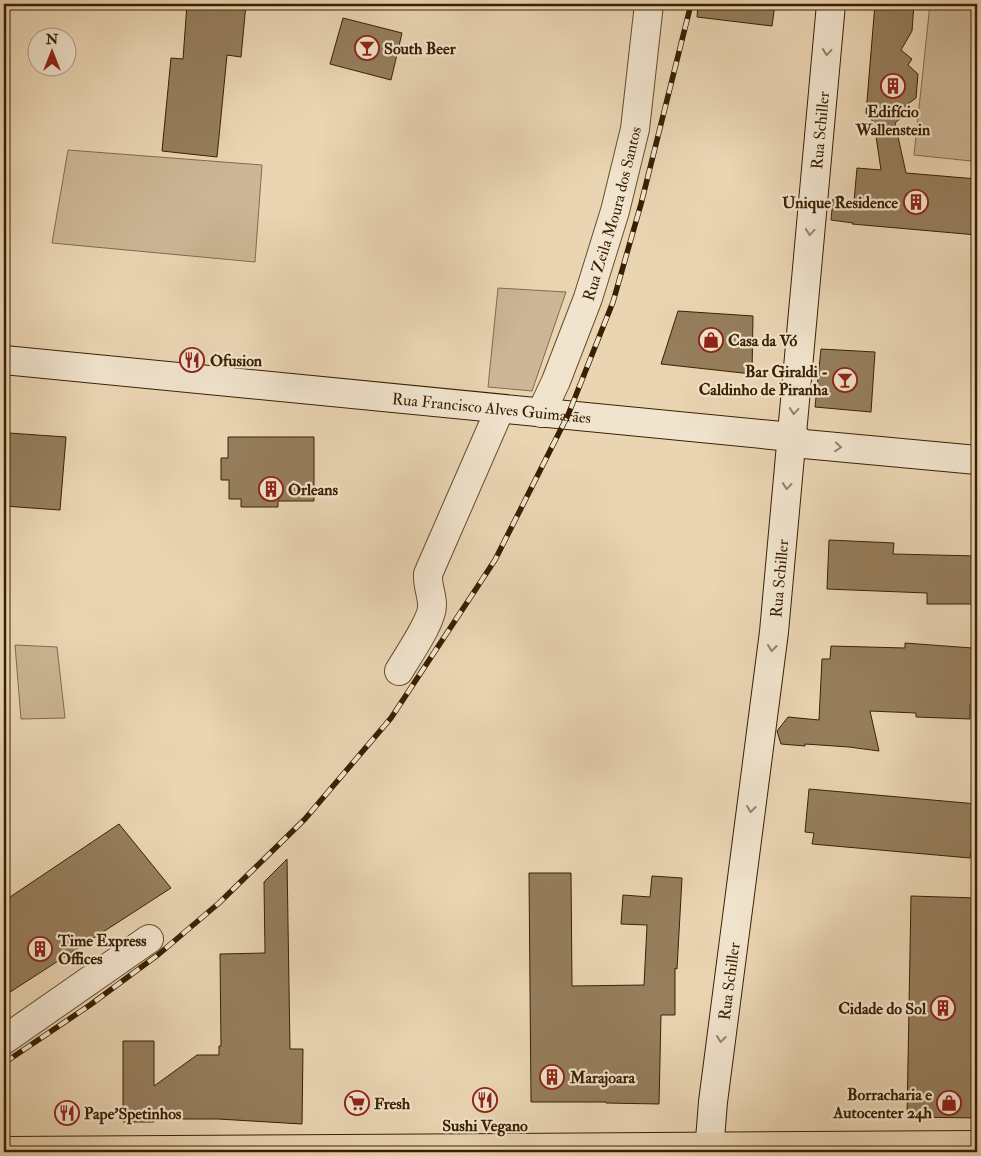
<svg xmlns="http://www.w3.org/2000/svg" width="981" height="1156" font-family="'IM FELL Double Pica',serif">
	<rect width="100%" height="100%" fill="#ead5b3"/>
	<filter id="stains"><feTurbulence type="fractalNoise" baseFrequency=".004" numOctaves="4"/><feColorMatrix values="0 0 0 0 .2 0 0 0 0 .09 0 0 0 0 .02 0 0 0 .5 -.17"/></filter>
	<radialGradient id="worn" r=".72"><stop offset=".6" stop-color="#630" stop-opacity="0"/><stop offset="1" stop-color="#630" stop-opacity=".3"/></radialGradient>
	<!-- green -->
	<path fill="#ccb695" stroke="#836b4a" d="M930 4H977V100L971 161 914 155Z
		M68 150 262 165 255 262 52 243Z
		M498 288 566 292 532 391 488 387Z
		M15 645 57 647 65 718 21 719Z"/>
	<!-- building -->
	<path fill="#967e5d" stroke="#3a2000" d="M187 4H246L241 57 227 55 217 157 162 151 171 58 183 59Z
		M698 4H775L772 26 697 17Z
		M875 4H914L912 31 901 50 912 59 908 65 918 74 916 98 905 106 909 111 895 123 906 173 977 179V235L852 224 853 223 831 220 833 199 854 201 857 168 881 170 874 123 866 113Z
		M343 18 402 33 391 80 330 64Z
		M678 311 753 316 752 374 661 364Z
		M821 349 875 352 871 412 815 407Z
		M9 433 66 437 60 510 4 506V486Z
		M228 437H314V501H278V507H241V499H229V480H221V458H228Z
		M829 540 894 543 893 554 977 556V604H927V593L827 589Z
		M905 643 972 648V670H977V705L970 704V719L916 717V713L870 711 879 751 849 747 805 744V746L781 744 777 731 788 717 819 720 822 659H830L831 646 905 648Z
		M809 789 977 804V848L972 847 970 858 812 844 814 833 805 832Z
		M119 824 171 888 4 996V901Z
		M287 859 290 1049H303L302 1124 218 1119H154V1122H123V1041H154V1086L197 1055H219V1046H221L220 954 265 953 264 882Z
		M529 873H571L572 986 644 985 647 925 621 924 623 895 650 897 652 876 682 878 677 969 675 968V1015H661L659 1104 606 1103V1102H531Z
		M911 896 977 898V1118L907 1117Z"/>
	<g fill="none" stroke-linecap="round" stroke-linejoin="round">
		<defs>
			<g id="street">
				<path id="s1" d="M541 413 556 381 588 298 615 211 635 129 649 4"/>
				<path d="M399 671C407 657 433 620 432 605 432 594 427 585 428 574L500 409"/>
				<path d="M4 1040 149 939"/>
			</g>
			<g id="secondary">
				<path id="s2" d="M4 360 792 437 804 444 977 460"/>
				<path id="s3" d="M709 1152 713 1102 774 632 831 4"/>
			</g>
			<path id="primary" d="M4 1151 977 1145"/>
		</defs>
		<!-- street casing -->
		<use href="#street" stroke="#664d2d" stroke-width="30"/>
		<!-- secondary casing -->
		<use href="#secondary" stroke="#3a2000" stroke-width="30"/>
		<!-- primary casing -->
		<use href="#primary" stroke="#3a2000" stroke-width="30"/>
		<!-- street -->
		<use href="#street" stroke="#f1e4ce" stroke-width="28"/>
		<!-- secondary -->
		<use href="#secondary" stroke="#f1e4ce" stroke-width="28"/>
		<!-- primary -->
		<use href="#primary" stroke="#ead5b3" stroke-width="28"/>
		<defs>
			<path id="rail" d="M4 1063 90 1005 159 954 219 903 305 819 391 718 495 560 568 415 613 302 641 204 691 4"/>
		</defs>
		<!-- rail casing -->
		<use href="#rail" stroke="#3a2000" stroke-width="5.5"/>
		<!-- rail -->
		<use href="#rail" stroke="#f1e4ce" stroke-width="4" stroke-dasharray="11" stroke-linecap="butt"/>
	</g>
	<!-- one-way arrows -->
	<defs><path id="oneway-chevron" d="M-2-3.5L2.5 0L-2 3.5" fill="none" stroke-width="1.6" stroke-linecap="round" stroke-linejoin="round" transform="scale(1.25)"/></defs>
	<g stroke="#968267">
		<use href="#oneway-chevron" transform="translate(827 52) rotate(95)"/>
		<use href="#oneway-chevron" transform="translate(810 232) rotate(95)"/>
		<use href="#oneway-chevron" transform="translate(794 411) rotate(95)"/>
		<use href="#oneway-chevron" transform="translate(838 447) rotate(5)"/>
		<use href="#oneway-chevron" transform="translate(787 486) rotate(95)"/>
		<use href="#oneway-chevron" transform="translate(772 648) rotate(97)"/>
		<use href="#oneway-chevron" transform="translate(751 809) rotate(97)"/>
		<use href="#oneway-chevron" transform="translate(721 1039) rotate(97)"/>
	</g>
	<!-- icons -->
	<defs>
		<symbol id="bar-ring" viewBox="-11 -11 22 22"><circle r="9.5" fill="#f1e4ce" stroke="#8f2418" stroke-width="1.5"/><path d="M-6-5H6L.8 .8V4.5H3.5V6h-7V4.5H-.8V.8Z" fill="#8f2418"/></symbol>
		<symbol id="building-ring" viewBox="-11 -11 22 22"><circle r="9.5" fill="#f1e4ce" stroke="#8f2418" stroke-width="1.5"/><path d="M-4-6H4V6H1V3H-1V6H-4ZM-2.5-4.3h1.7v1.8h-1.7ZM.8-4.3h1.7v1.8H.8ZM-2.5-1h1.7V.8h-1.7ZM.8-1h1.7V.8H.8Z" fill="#8f2418"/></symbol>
		<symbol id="shop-ring" viewBox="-11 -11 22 22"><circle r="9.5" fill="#f1e4ce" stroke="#8f2418" stroke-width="1.5"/><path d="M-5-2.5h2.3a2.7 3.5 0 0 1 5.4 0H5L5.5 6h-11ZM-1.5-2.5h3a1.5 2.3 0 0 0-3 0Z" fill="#8f2418"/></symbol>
		<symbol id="restaurant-ring" viewBox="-11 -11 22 22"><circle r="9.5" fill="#f1e4ce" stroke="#8f2418" stroke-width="1.5"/><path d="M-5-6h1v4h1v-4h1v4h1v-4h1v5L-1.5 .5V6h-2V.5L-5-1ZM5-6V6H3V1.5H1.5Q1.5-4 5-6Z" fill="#8f2418"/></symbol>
		<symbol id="supermarket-ring" viewBox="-11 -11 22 22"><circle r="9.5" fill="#f1e4ce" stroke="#8f2418" stroke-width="1.5"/><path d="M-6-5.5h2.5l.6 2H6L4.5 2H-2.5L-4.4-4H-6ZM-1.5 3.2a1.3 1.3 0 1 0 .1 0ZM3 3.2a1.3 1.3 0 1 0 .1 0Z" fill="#8f2418"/></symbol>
	</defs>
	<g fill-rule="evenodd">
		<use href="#bar-ring" x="353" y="34" width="28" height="28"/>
		<use href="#building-ring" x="879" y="72" width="28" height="28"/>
		<use href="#building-ring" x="902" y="188" width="28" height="28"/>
		<use href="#shop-ring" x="697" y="326" width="28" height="28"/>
		<use href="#restaurant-ring" x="178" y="346" width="28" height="28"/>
		<use href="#bar-ring" x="831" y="366" width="28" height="28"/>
		<use href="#building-ring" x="257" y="475" width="28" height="28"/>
		<use href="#building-ring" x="26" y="935" width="28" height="28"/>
		<use href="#building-ring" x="929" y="994" width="28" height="28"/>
		<use href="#building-ring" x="538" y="1063" width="28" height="28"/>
		<use href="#restaurant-ring" x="471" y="1086" width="28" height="28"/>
		<use href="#supermarket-ring" x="343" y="1089" width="28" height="28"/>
		<use href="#shop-ring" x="935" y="1089" width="28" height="28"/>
		<use href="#restaurant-ring" x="53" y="1099" width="28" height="28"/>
	</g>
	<g text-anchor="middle" stroke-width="4.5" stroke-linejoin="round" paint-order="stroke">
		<!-- poi labels -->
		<g font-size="16" font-weight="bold" fill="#3a2000" stroke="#f1e4ce" text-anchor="start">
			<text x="384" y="54">South Beer</text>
			<text x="893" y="117" text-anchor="middle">Edifício<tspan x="893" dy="18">Wallenstein</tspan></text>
			<text x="898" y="208" text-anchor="end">Unique Residence</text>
			<text x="728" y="346">Casa da Vó</text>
			<text x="210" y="366">Ofusion</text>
			<text x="828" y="377" text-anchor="end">Bar Giraldi -<tspan x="828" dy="18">Caldinho de Piranha</tspan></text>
			<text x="288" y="495">Orleans</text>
			<text x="58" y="946">Time Express<tspan x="58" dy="18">Offices</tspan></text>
			<text x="926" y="1014" text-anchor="end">Cidade do Sol</text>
			<text x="570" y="1083">Marajoara</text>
			<text x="932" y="1100" text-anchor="end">Borracharia e<tspan x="932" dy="18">Autocenter 24h</tspan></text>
			<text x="374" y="1109">Fresh</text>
			<text x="84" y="1119">Pape'Spetinhos</text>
			<text x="485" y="1131" text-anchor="middle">Sushi Vegano</text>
		</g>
		<!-- street labels -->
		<g font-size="16" fill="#3a2000" stroke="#f1e4ce">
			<text dy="6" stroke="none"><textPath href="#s3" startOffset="1028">Rua Schiller</textPath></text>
			<text dy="6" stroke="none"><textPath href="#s1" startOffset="212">Rua Zeila Moura dos Santos</textPath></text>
			<text dy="6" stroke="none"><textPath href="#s2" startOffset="490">Rua Francisco Alves Guimarães</textPath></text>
			<text dy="6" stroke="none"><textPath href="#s3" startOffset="578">Rua Schiller</textPath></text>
			<text dy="6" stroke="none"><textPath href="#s3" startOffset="172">Rua Schiller</textPath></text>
		</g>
	</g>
	<!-- margin -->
	<rect width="981" height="1156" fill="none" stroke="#ead5b3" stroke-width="20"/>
	<rect x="5" y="5" width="971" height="1146" fill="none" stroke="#3a2000" stroke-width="2.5"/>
	<rect x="10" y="10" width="961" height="1136" fill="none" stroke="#3a2000"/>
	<!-- north arrow -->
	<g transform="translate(52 52)"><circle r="24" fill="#f1e4ce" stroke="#a8967c"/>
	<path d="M0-4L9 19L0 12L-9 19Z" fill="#8f2418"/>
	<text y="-8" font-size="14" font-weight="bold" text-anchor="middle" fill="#3a2000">N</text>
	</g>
	<rect width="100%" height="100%" filter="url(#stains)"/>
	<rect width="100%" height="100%" fill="url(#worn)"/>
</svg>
